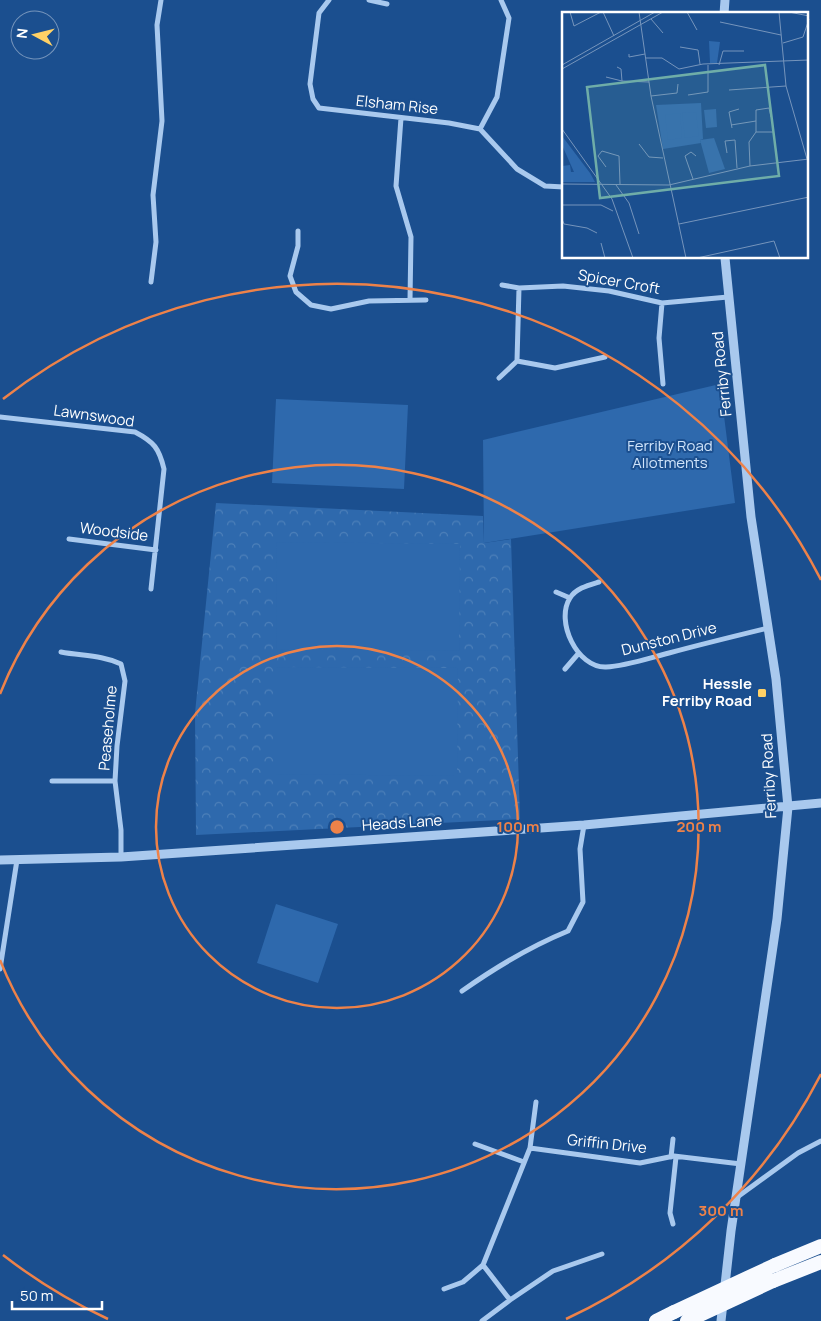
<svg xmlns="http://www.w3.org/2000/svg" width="821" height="1321" font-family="Manrope,sans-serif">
	<defs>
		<pattern id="park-crowns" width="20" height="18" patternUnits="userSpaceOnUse" patternTransform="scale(1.25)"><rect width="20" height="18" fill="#2e69ad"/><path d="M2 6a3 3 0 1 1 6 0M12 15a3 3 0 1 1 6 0" fill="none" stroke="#4d80b9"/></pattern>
	</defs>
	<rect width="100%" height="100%" fill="#1b4f8f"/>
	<!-- park -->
	<path fill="url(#park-crowns)" d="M216 503 483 516 484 543 511 539 520 819 196 835 195 713Z"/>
	<!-- garden -->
	<path fill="#2e69ad" d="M720 384 735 503 484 543 483 440Z
		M276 399 408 405 404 489 272 483Z
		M277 542 460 544 459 651 276 649Z
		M275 667 458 668 457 776 275 774Z
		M276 904 338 924 318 983 257 963Z"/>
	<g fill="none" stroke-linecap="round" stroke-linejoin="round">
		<!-- minor -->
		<path stroke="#a9c9ee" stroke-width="5" d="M329 0 319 13 310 84 313 99 319 108 449 123 480 129 517 169 545 186 564 187
			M369 0 387 4
			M401 118 396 186 411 237 410 300
			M480 129 497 97 509 18 501 0
			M298 231V246L290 276 296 292 311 305 331 309 369 301 426 300
			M151 282 156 242 153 195 162 121 157 25 161 0
			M502 285 519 288
			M662 303 659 338 663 384
			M605 357 555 368 517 361 519 288 563 286 609 291 662 303 728 297
			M499 378 517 361
			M0 417 135 432C154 442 159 448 164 469L151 589
			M69 539 156 550
			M599 582C589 585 576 588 570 598 555 621 577 668 606 667 626 666 649 658 669 653 702 644 735 636 768 628
			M556 592 570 598
			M61 652C82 656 102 655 121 664L125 681 117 746 115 781 121 830V857
			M565 669 578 654
			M52 781H115
			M0 969 17 860
			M462 991C496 967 529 947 568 931L583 902 580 849 584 825
			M475 1144 524 1162
			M530 1148 536 1102
			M671 1157 673 1139
			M736 1198 798 1153 821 1141
			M673 1224 670 1213 676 1157
			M602 1254 553 1271 510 1300 483 1265 530 1148 640 1163 674 1156 741 1164
			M444 1289 463 1282 483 1265
			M482 1321 510 1300"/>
		<!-- tertiary -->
		<path stroke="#a9c9ee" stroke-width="9" d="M724 14 725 0
			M0 860 121 857 584 825 821 803
			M721 1321 731 1231 777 919 788 807 776 679 751 517 725 258"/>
		<!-- trunk -->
		<path stroke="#f8faff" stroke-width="14" d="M775 1265 821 1246
			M773 1281 821 1262
			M656 1321 674 1312"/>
		<!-- trunk-bridge -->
		<path stroke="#f8faff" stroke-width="14" d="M674 1312 775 1265
			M687 1321 773 1281"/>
	</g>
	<!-- distance rings -->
	<g fill="none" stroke="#ee8249" stroke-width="2.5">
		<circle cx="337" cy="827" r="181"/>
		<path d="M0 694A362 362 0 1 1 0 960"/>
		<path d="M821 1074A543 543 0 0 1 566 1319M108 1319A543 543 0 0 1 3 1255M3 399A543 543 0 0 1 821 580"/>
	</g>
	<!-- markers -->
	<rect fill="#ffd166" stroke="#1b4f8f" stroke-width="2" x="757" y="688" width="10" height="10" rx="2.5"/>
	<g text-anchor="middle" stroke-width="4" stroke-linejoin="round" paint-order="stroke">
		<!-- street labels -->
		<g font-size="15" fill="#fff" stroke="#1b4f8f">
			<text transform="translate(397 105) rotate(6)" y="5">Elsham Rise</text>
			<text transform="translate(619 282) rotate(10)" y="5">Spicer Croft</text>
			<text transform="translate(722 374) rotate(-96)" y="5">Ferriby Road</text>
			<text transform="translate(94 416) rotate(8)" y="5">Lawnswood</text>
			<text transform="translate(114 532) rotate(7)" y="5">Woodside</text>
			<text transform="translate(669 639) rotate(-14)" y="5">Dunston Drive</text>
			<text transform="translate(108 728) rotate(-85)" y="5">Peaseholme</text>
			<text transform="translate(769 776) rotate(-93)" y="5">Ferriby Road</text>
			<text transform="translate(402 823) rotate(-4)" y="5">Heads Lane</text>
			<text transform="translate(607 1144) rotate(6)" y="5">Griffin Drive</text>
		</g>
		<!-- park labels -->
		<g font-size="15" fill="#cfe3fa" stroke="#1b4f8f">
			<text x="670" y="451">Ferriby Road<tspan x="670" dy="17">Allotments</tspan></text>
		</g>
		<!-- poi labels -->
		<g font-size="15" font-weight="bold" fill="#fff" stroke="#1b4f8f" text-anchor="end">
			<text x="752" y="689">Hessle<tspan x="752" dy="17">Ferriby Road</tspan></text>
		</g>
	</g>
	<!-- overview -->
	<g transform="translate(562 12)">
		<rect width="246" height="246" fill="#1b4f8f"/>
		<path d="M0 124 28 161 33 170H0V154L8 153 9 160H12L0 133Z" fill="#2e69ad"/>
		<path d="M139 91 141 127 138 128 139 131 101 137 94 93Z" fill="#2e69ad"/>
		<path d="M147 29 158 30 155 51H148ZM154 97 155 115 144 116 142 98ZM134 100 137 124 123 126 120 101ZM118 101 120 126 106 128 103 103ZM152 126 163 157 147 161 138 128Z" fill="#2e69ad"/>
		<path fill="none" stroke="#7695bc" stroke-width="1" d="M8 0 12 14 39 0M41 0 52 24M77 0 89 84 124 246M125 0 135 18M217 0 224 74 245 147M227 0 247 4M89 7 101 21M158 10 219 23M221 31 241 25 247 7M118 35 136 38 138 52M67 42V45L83 42M84 46H100L117 57 141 52 247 48M0 53 93 0M157 53 161 39H182M55 55 59 57 60 69 87 70M0 57 101 0M44 65 60 69M167 78 224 74M126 83 146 80V53M89 84 115 81 116 72M169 113 194 109M170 116 167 100 177 97M0 117 50 187 71 246M194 120H212M77 132 87 145 101 146M165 141 163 129 173 128 175 156M188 154 187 130 194 120V98L207 96 209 105M44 155 36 144 40 139 57 144 58 172M131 167 123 144 129 140 134 144M0 172 107 173 188 154 247 147M54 173 67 191 77 222M0 193H39L51 199M0 207 2 212 25 216 35 221M117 212 247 185M39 231 43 246M135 246 212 229 218 246"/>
		<path fill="#6fada8" fill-opacity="0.15" stroke="#6fada8" stroke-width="2.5" d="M203 53 217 164 38 186 25 75Z"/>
		<rect width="246" height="246" fill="none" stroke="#fff" stroke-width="2.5"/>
	</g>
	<circle cx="337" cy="827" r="8" fill="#ee8249" stroke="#1b4f8f" stroke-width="2.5"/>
	<g font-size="15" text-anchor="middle" font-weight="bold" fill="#ee8249" stroke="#1b4f8f" stroke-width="4" stroke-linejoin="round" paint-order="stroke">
		<text x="518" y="832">100 m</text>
		<text x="699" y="832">200 m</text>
		<text x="721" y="1216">300 m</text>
	</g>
	<!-- north arrow -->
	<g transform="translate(35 35) rotate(277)"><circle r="24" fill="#1b4f8f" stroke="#7695bc"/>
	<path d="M0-4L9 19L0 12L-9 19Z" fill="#ffd166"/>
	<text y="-8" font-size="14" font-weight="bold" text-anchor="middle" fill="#ffffff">N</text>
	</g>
	<!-- scale -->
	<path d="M12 1301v8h90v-8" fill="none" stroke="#ffffff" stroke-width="2.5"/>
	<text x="20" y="1301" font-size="15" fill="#ffffff" stroke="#1b4f8f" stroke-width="4" paint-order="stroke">50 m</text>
</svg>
